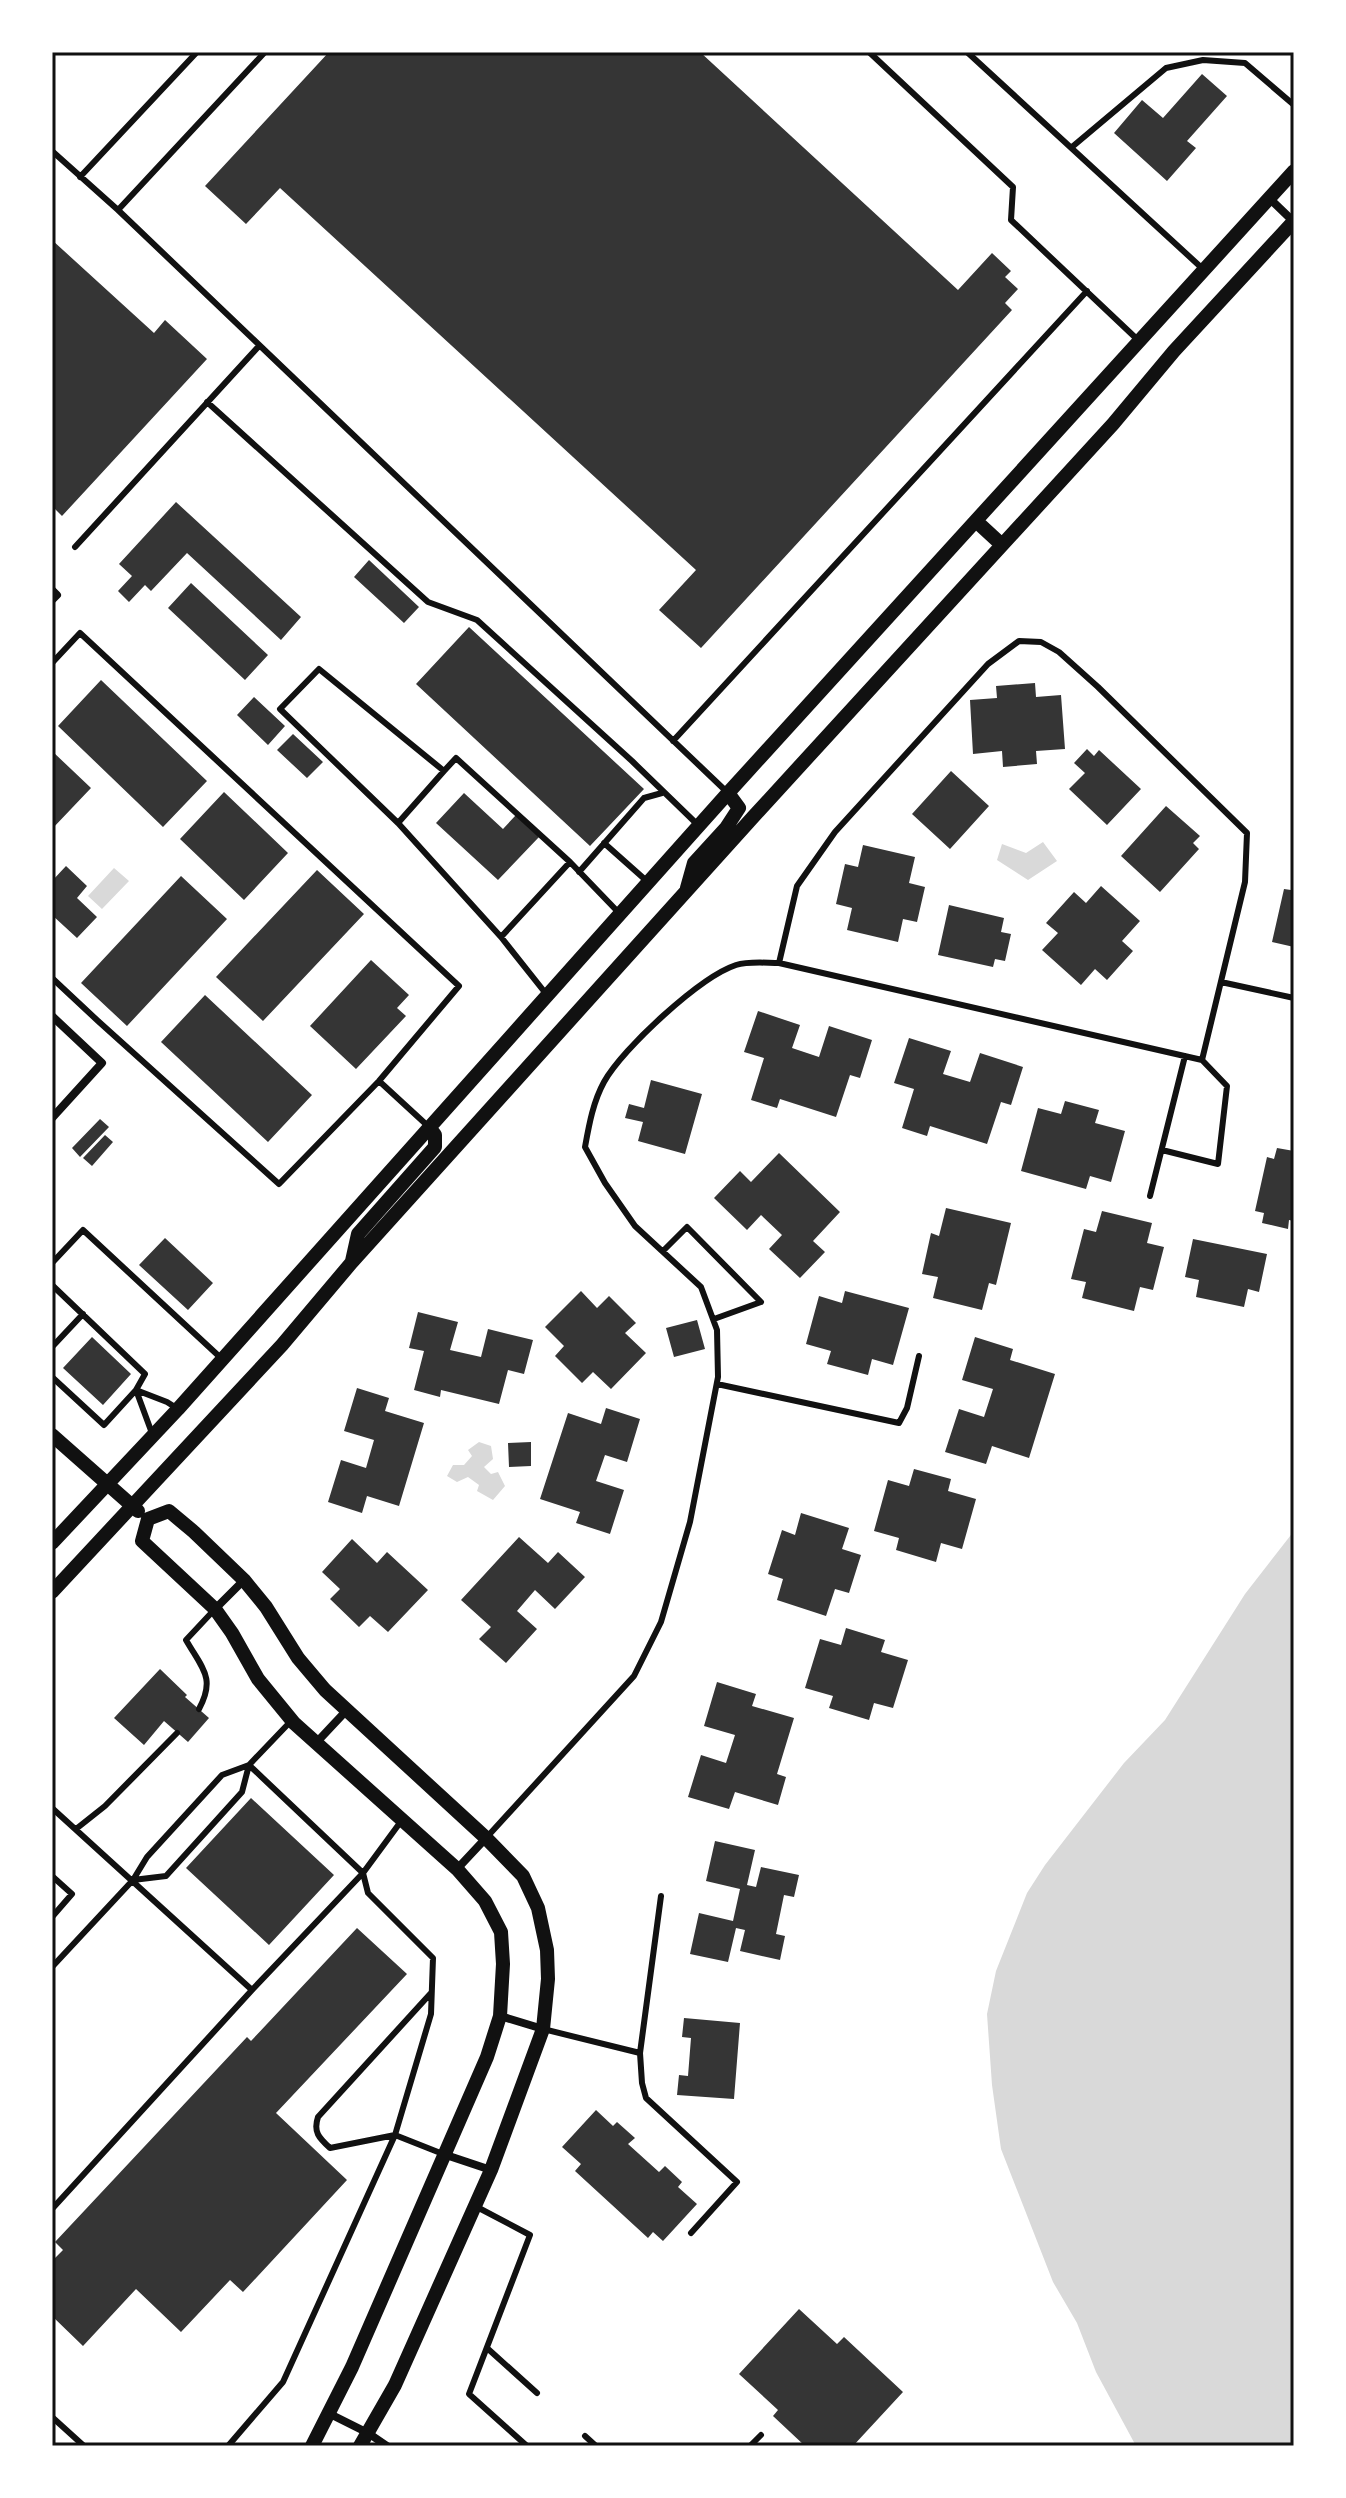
<svg xmlns="http://www.w3.org/2000/svg" width="1346" height="2498" font-family="'PT Sans Narrow',sans-serif">
	<rect width="100%" height="100%" fill="#fff"/>
	<!-- water -->
	<path fill="#d9d9d9" d="M1043 842 1057 861 1028 880 997 860 1002 844 1026 853Z
		M114 868 129 881 102 909 88 896Z
		M479 1442 491 1446 493 1459 484 1467 491 1474 498 1472 505 1486 493 1500 477 1491 479 1485 468 1477 457 1482 447 1476 453 1465H464L472 1456 468 1450Z
		M1294 1531V2446H1136L1096 2372 1077 2323 1053 2282 1001 2149 992 2085 987 2014 996 1971 1027 1893 1045 1865 1124 1763 1165 1720 1245 1594Z"/>
	<!-- building -->
	<path fill="#353535" d="M329 52H700L958 290 992 253 1011 271 1005 277 1018 289 1005 303 1012 310 701 648 659 610 696 570 280 188 246 224 205 186Z
		M1202 74 1227 96 1187 141 1196 148 1167 181 1114 133 1142 100 1163 118Z
		M52 240 154 333 165 320 207 359 62 516 52 506Z
		M176 502 301 617 281 640 187 553 151 591 145 585 129 602 118 591 132 576 119 564Z
		M369 560 419 607 404 623 354 577Z
		M191 583 268 655 245 680 168 608Z
		M469 627 644 789 590 846 416 684Z
		M101 680 207 781 163 827 58 726Z
		M1035 683 1036 697 1061 695 1065 749 1036 751 1037 764 1003 767 1002 751 973 754 970 700 997 698 996 686Z
		M254 697 285 726 268 745 237 715Z
		M293 734 323 762 307 778 277 750Z
		M1087 749 1094 756 1099 750 1141 789 1107 825 1069 789 1085 773 1074 763Z
		M52 751 91 788 52 829Z
		M951 771 989 806 950 849 912 814Z
		M224 792 288 853 244 900 180 839Z
		M464 793 503 829 516 815 539 837 498 880 436 823Z
		M1166 806 1200 836 1193 843 1199 849 1160 892 1121 856Z
		M863 845 915 857 909 883 925 887 917 922 903 919 898 942 847 930 852 908 836 904 845 864 858 867Z
		M66 866 87 886 77 898 97 917 77 938 52 915V881Z
		M317 870 364 914 263 1021 216 977Z
		M181 876 227 919 127 1026 81 983Z
		M1293 883H1294V947L1272 942 1284 889 1291 890Z
		M1101 886 1140 921 1122 941 1133 951 1107 980 1095 969 1081 985 1042 950 1058 933 1046 923 1074 892 1086 903Z
		M949 905 1004 918 1001 932 1011 934 1005 961 995 959 993 967 938 955Z
		M371 960 409 995 397 1008 406 1016 356 1069 310 1026Z
		M205 995 312 1095 268 1142 161 1042Z
		M758 1011 800 1025 792 1048 819 1057 829 1026 872 1040 860 1078 850 1075 836 1117 780 1099 777 1108 751 1100 764 1058 744 1052Z
		M909 1038 951 1051 943 1074 970 1082 980 1053 1023 1067 1011 1105 1001 1102 987 1144 930 1126 927 1136 902 1128 914 1089 894 1083Z
		M651 1080 702 1094 685 1154 638 1141 643 1122 625 1118 629 1104 644 1108Z
		M1065 1101 1099 1110 1095 1123 1125 1131 1111 1182 1090 1176 1086 1189 1021 1171 1038 1108 1061 1114Z
		M100 1119 109 1127 80 1157 72 1148Z
		M105 1135 113 1142 92 1166 83 1158Z
		M1277 1148 1294 1151V1221L1289 1220 1288 1229 1262 1223 1264 1213 1255 1211 1267 1157 1274 1159Z
		M779 1153 840 1212 813 1241 825 1252 800 1278 769 1249 782 1235 761 1215 747 1230 714 1198 740 1171 751 1182Z
		M946 1208 1011 1223 996 1285 989 1283 982 1310 933 1298 938 1277 922 1274 931 1233 939 1236Z
		M1102 1211 1152 1223 1147 1243 1164 1247 1153 1290 1140 1287 1134 1311 1082 1298 1086 1282 1071 1279 1084 1229 1096 1232Z
		M165 1238 213 1283 188 1310 139 1265Z
		M1193 1239 1267 1254 1259 1292 1248 1289 1244 1307 1196 1297 1199 1280 1185 1277Z
		M581 1291 597 1308 609 1296 636 1323 625 1333 646 1353 611 1389 593 1372 582 1383 555 1356 564 1346 545 1327Z
		M845 1291 909 1308 893 1365 872 1359 868 1375 827 1364 831 1351 806 1344 819 1296 842 1303Z
		M418 1312 458 1322 450 1350 481 1357 488 1329 533 1340 524 1374 508 1370 499 1404 441 1390 440 1397 414 1390 424 1351 409 1348Z
		M697 1320 705 1349 674 1357 666 1328Z
		M92 1337 131 1374 103 1405 63 1368Z
		M975 1337 1013 1349 1010 1360 1055 1374 1029 1458 992 1446 986 1464 945 1452 959 1409 984 1417 993 1389 962 1380Z
		M357 1388 389 1398 385 1411 424 1423 399 1506 367 1496 362 1513 328 1502 341 1460 366 1468 374 1440 344 1431Z
		M606 1408 640 1419 627 1462 605 1455 596 1481 624 1490 610 1534 576 1523 580 1512 540 1499 568 1413 601 1424Z
		M531 1442V1466L509 1467 508 1443Z
		M914 1469 951 1479 948 1491 976 1499 962 1549 941 1543 936 1562 896 1550 899 1538 874 1531 888 1480 909 1486Z
		M801 1513 849 1528 842 1549 861 1555 849 1593 835 1589 826 1616 777 1600 783 1579 768 1574 782 1530 795 1535Z
		M519 1537 548 1563 558 1552 585 1577 555 1609 535 1590 517 1611 537 1629 506 1663 479 1639 491 1627 461 1600Z
		M352 1539 377 1563 387 1552 428 1590 388 1632 370 1616 359 1627 330 1599 340 1589 322 1572Z
		M846 1628 885 1640 881 1652 908 1660 893 1708 874 1703 869 1720 829 1708 833 1696 805 1688 820 1639 841 1645Z
		M160 1669 187 1695 185 1697 209 1718 188 1742 164 1721 144 1745 114 1718Z
		M717 1682 756 1694 752 1706 794 1718 777 1774 786 1777 778 1805 735 1792 729 1809 688 1797 701 1755 726 1763 735 1735 704 1726Z
		M251 1798 334 1875 269 1945 186 1868Z
		M715 1841 755 1850 747 1885 756 1887 761 1867 799 1875 794 1897 784 1895 776 1934 785 1936 780 1960 740 1951 745 1930 736 1928 728 1962 690 1954 699 1913 733 1921 740 1889 706 1881Z
		M357 1928 407 1974 276 2113 347 2180 243 2292 230 2280 181 2332 136 2289 83 2346 52 2316V2261L63 2250 55 2242 247 2037 251 2041Z
		M684 2018 740 2023 734 2099 677 2095 679 2075 688 2076 691 2038 682 2037Z
		M596 2110 613 2126 617 2122 635 2138 628 2144 659 2172 665 2166 682 2182 678 2187 697 2204 663 2241 653 2232 648 2238 575 2171 581 2164 562 2147Z
		M799 2309 837 2344 844 2337 903 2392 853 2446H805L773 2416 778 2410 739 2374Z"/>
	<g fill="none" stroke-linecap="round" stroke-linejoin="round">
		<!-- service -->
		<path stroke="#111" stroke-width="6" d="M869 52 1013 187 1011 220 1139 341
			M967 52 1204 270
			M1072 147 1166 68 1203 60 1245 63 1294 105
			M52 151 118 210 728 793
			M80 177 197 52
			M118 210 265 52
			M207 402 428 602 477 620 632 761 699 826
			M75 547 259 346
			M52 663 80 633 459 986 379 1081 279 1184 98 1021 52 978
			M673 741 1087 291
			M444 771 456 758 570 862 620 914
			M398 823 280 709 319 669 444 771 398 823 501 937 547 995
			M604 843 649 883
			M579 872 644 798 662 793
			M501 937 570 862
			M779 963 797 886 835 832 988 664 1019 641 1041 642 1059 652 1098 687 1247 833 1245 882 1202 1060
			M1221 982 1294 998
			M379 1081 429 1127
			M1150 1196 1185 1056
			M663 1251 687 1227 761 1302 714 1319
			M52 1263 83 1230 222 1359
			M52 1285 145 1374 136 1390 104 1425 52 1377
			M52 1347 83 1314
			M717 1384 899 1423 907 1408 919 1356
			M136 1390 153 1436
			M136 1390 167 1402 178 1409
			M199 1709C216 1678 202 1668 186 1640L215 1609
			M249 1765 363 1873 368 1893 433 1958 431 2014 395 2135 443 2154
			M52 1808 252 1990 52 2209
			M76 1829 105 1806 177 1733
			M487 1837 634 1676 661 1622 690 1522 718 1377 717 1330 701 1287 635 1226 605 1183 585 1147C589 1125 593 1102 604 1082 623 1048 700 977 736 965 749 961 766 963 779 963L1202 1060 1227 1086 1218 1164 1162 1150
			M52 1876 72 1894 52 1917
			M133 1880 166 1876 242 1792 249 1765
			M52 1967 133 1880 147 1857 222 1775 249 1765 292 1720
			M252 1990 363 1873 402 1820
			M543 2029 640 2053 661 1896
			M640 2053 642 2083 646 2098 737 2182 691 2233
			M395 2135 330 2148C319 2138 313 2132 318 2117L431 1993
			M475 2206 530 2235 469 2394 527 2446
			M487 2348 537 2393
			M52 2417 84 2446
			M585 2436 596 2446
			M228 2446 283 2382 395 2135
			M750 2446 761 2435"/>
		<!-- minor -->
		<path stroke="#111" stroke-width="8" d="M1269 198 1294 222
			M52 590 57 595 52 600
			M52 1016 102 1063 52 1118
			M215 1609 244 1580
			M316 1743 346 1711
			M457 1869 486 1838
			M500 2016 543 2029
			M446 2155 491 2170
			M330 2414 368 2433 387 2446"/>
		<!-- tertiary -->
		<path stroke="#111" stroke-width="14" d="M976 521 1002 545
			M687 888 694 863 726 828 739 808 728 793
			M352 1261 358 1234 435 1147V1135L429 1127
			M52 1435 138 1511
			M148 1519 169 1511 194 1532 244 1580 266 1607 298 1658 325 1690 486 1838 523 1876 538 1908 547 1950 548 1979 543 2029 491 2170 395 2385 360 2446
			M148 1519 142 1541 215 1609 232 1633 258 1679 294 1723 457 1869 485 1901 501 1932 503 1964 500 2016 487 2057 352 2367 312 2446
			M52 1543 178 1409 728 793 1294 171
			M52 1592 282 1345 352 1262 754 816 1113 424 1174 351 1294 221"/>
	</g>
	<!-- border -->
	<rect width="1346" height="2498" fill="none" stroke="#ffffff" stroke-width="108"/>
	<rect x="54" y="54" width="1238" height="2390" fill="none" stroke="#111" stroke-width="3"/>
</svg>
